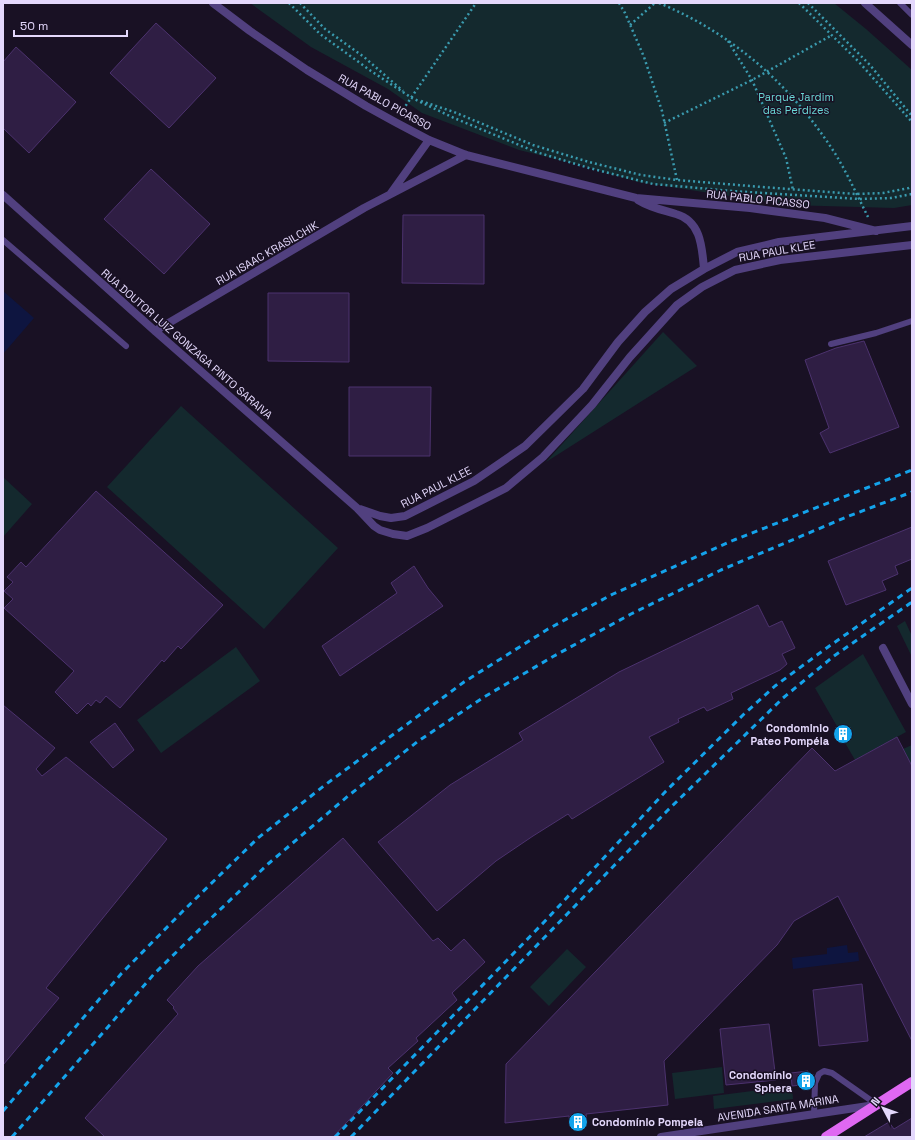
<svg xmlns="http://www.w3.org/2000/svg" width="915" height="1140" font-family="'Space Grotesk',sans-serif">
	<rect width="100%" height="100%" fill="#191124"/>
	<!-- green -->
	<path fill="#14292e" d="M250 3H834L866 29 912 70V205L894 208 788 205 638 182 580 165 519 150 422 113 388 89 311 47Z
		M663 332 697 366 546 462Z
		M181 406 338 548 264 629 107 487Z
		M3 477 32 504 3 537Z
		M905 621 912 636V657L897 626Z
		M236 647 260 681 161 753 137 720Z
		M863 654 906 732 855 760 844 741 850 738 843 726 838 728 815 688Z
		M912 745V766L903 749Z
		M567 949 586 967 549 1006 530 987Z
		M722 1067 724 1093 675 1099 672 1073Z
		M792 1086 793 1099 714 1109 713 1096Z"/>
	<!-- water -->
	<path fill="#0e1540" d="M3 291 34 318 3 354Z
		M847 945 848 953 858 952 859 961 793 969 792 958 827 954V948Z"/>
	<!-- building -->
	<path fill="#2f1e44" stroke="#4c326e" d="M156 23 216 78 169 128 110 73Z
		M16 47 76 102 29 153 3 128V62Z
		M151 169 210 224 164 274 104 219Z
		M403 215H484V284L402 283Z
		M268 293H349V362L268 361Z
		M864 341 899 427 830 453 820 433 829 428 805 360 836 348Z
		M349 387H431L430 456H349Z
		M96 491 223 605 181 649 178 646 164 662 162 660 120 708 106 696 100 703 96 700 91 706 88 703 77 714 55 692 74 671 4 608 13 599 4 591 13 582 7 577 21 562 26 567Z
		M912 527V559L895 566 898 574 882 581 886 590 846 605 828 561Z
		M414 566 428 588 443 606 340 676 322 646 397 593 391 583Z
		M758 605 769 627 782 621 795 648 782 654 787 664 780 670 731 693 733 699 707 711 704 707 678 719 679 722 649 737 664 762 572 819 568 814 533 836 496 861 437 911 378 842 450 785 523 740 519 733 619 672Z
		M3 705 55 748 36 769 42 776 66 757 167 839 46 988 59 998 3 1065Z
		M115 723 134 750 113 768 90 742Z
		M897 737 912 766V1041L838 896 794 921 777 945 664 1061 668 1105 586 1114 587 1123 570 1126 569 1116 505 1123 506 1064 812 748 835 771Z
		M343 838 433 941 438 938 451 951 464 939 485 962 452 993 457 1000 416 1038 418 1041 388 1068 393 1073 333 1137H105L85 1118 178 1014 173 1008 174 1007 167 1000 198 966Z
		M862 984 868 1041 819 1046 813 990Z
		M769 1024 776 1080 726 1085 720 1029Z
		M808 1071 810 1084 792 1086 791 1073Z
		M912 1118V1137H864L889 1122 894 1129Z"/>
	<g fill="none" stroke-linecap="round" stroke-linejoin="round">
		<!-- path -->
		<path stroke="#3a9aae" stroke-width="2.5" stroke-dasharray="2 3" stroke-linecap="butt" d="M289 3 320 34 371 71 412 98 454 118 536 152 589 168 653 184 732 191 859 199 891 198 912 194
			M300 3 325 29 364 57 403 91
			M619 3 625 13 644 57 662 111 677 180
			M659 3C734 34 793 87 836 155 848 175 858 197 868 217
			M799 3 858 61 912 122
			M808 3 870 65 912 116
			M630 25 655 3
			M728 41 752 80 786 158 793 190
			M421 101 454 112 533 145 589 162 641 175 677 180 762 187 856 194 883 193 909 188 912 186
			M400 114 476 3
			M664 123 752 80 832 35"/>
		<!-- lane -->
		<path stroke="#51407f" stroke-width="6" d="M900 3 912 15
			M3 240 126 346
			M831 344 876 333 912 321
			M814 1114 815 1083 819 1074 824 1071 832 1073 876 1104"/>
		<!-- street -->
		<path stroke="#51407f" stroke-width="8" d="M213 3 250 31 307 70 366 106 395 122 429 140 466 155 636 198 750 208 825 218 876 231
			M865 3 912 45
			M391 193 429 140
			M3 195 155 331 357 508 374 526 380 530 393 534 407 536 427 528 506 488 543 457 592 405 630 357 677 305 702 287 735 270 780 260 912 245
			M638 200C651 208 663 210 676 214 701 221 702 247 704 269
			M155 331 364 208 466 155
			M360 509 380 516 391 518 405 516 474 481 525 446 583 389 618 342 645 312 671 289 704 269 737 252 779 242 912 226
			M883 648 912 704
			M661 1137 875 1105"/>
		<!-- primary -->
		<path stroke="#df68f2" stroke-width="10" d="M826 1137 912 1082"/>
		<!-- rail -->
		<path stroke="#14a3eb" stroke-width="3" stroke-dasharray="6 5" stroke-linecap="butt" d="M3 1111 121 974 183 911 258 838 325 785 464 682 548 629 613 594 734 540 912 470
			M12 1137 154 974 205 924 268 864 348 796 417 742 484 697 554 656 631 614 721 570 849 516 912 492
			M335 1137 547 919 666 791 743 715 775 686 828 647 912 588
			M351 1137 667 811 783 698 834 656 912 602"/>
	</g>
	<!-- icons -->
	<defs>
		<symbol id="building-disc" viewBox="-11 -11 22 22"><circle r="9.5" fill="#14a3eb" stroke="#191124"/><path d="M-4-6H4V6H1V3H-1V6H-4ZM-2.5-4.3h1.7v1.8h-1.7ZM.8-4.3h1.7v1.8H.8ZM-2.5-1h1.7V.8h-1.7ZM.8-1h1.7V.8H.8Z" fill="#fff"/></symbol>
	</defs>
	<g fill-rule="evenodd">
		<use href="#building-disc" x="832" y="723" width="22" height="22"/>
		<use href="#building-disc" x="795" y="1070" width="22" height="22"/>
		<use href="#building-disc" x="567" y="1111" width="22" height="22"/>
	</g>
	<g text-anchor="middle" stroke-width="3" stroke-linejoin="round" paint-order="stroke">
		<!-- park labels -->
		<g font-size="11" fill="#69d6d4" stroke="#191124">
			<text x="796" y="101">Parque Jardim<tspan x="796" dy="13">das Perdizes</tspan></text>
		</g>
		<!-- street labels -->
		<g font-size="11" fill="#e4d8fc" stroke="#191124">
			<text transform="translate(385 102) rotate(29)" y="4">RUA PABLO PICASSO</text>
			<text transform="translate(758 199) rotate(6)" y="4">RUA PABLO PICASSO</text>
			<text transform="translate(777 251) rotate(-10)" y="4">RUA PAUL KLEE</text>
			<text transform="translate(267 253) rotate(-30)" y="4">RUA ISAAC KRASILCHIK</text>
			<text transform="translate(187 344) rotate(41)" y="4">RUA DOUTOR LUIZ GONZAGA PINTO SARAIVA</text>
			<text transform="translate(436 487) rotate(-27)" y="4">RUA PAUL KLEE</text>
			<text transform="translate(778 1108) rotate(-9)" y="4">AVENIDA SANTA MARINA</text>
		</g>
		<!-- poi labels -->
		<g font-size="11" font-weight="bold" fill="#e4d8fc" stroke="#191124" text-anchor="end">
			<text x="829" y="732">Condominio<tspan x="829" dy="13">Pateo Pompéia</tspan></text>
			<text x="792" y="1079">Condomínio<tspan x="792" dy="13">Sphera</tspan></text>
			<text x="592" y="1126" text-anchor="start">Condomínio Pompeia</text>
		</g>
	</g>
	<!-- border -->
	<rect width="915" height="1140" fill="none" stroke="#e4d8fc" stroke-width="8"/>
	<!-- north arrow -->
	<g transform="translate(883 1108) rotate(311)" stroke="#191124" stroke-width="3" paint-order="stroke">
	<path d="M0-3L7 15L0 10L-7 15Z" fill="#e4d8fc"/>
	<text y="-6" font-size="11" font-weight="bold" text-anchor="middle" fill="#e4d8fc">N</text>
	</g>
	<!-- scale -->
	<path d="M14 30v6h113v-6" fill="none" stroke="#e4d8fc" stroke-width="2"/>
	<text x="20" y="30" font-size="12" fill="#e4d8fc" stroke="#191124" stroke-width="3" paint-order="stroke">50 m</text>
</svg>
